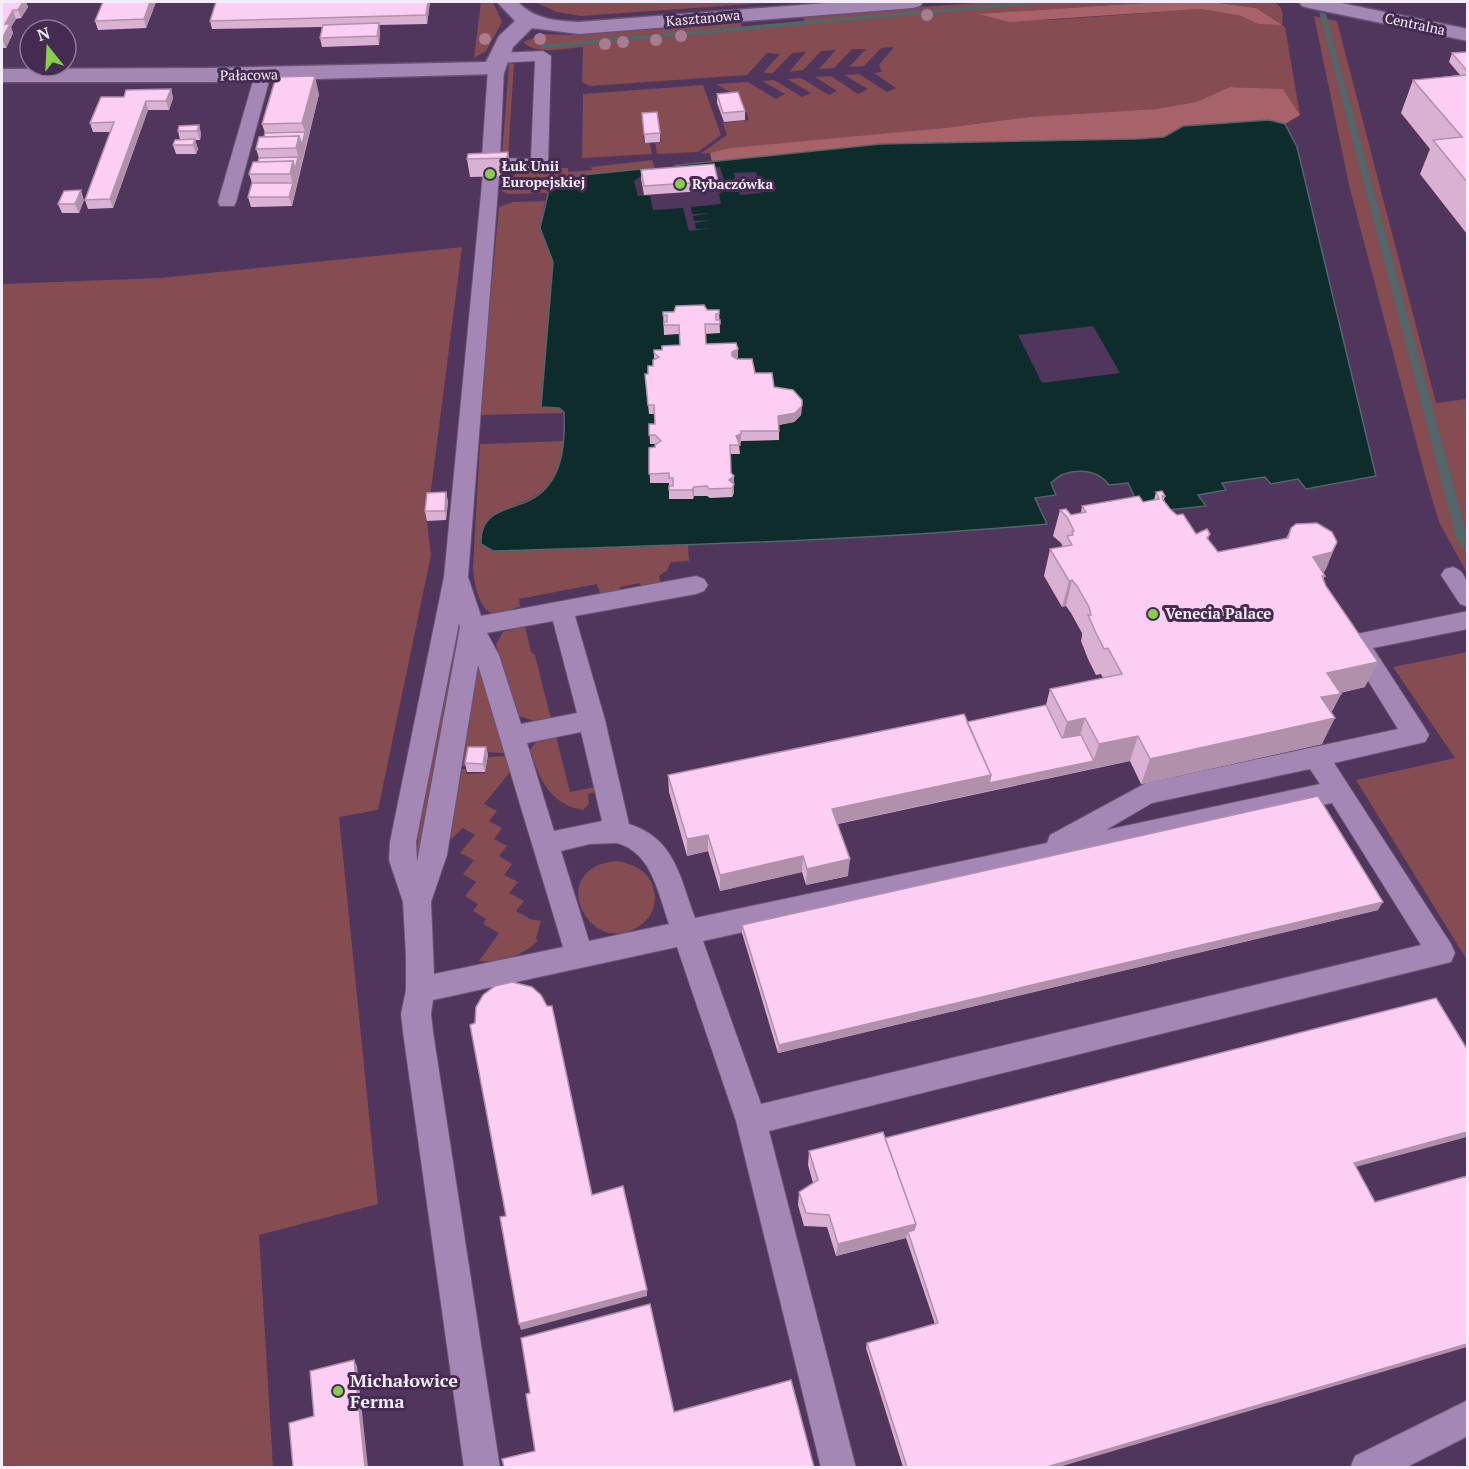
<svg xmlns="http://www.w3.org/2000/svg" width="1469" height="1469" font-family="'PT Serif',serif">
	<rect width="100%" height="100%" fill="#50355d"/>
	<!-- green -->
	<path fill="#854c52" d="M481 2H493L502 22 486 51 474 58Z
		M535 2H779L581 16 557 12Z
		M987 2H1159L980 14 1049 20 1201 9 1241 16 1258 24 1256 8 1211 2H1273C1284 6 1283 14 1282 25L1285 27 1300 115 1283 89 1230 87 1196 102 1156 109 1028 117 945 128 700 154 727 135 723 123 749 120 741 98 716 84 748 82 776 99 785 94 762 81 774 80 802 97 811 93 787 79 801 78 829 95 837 91 815 77 831 76 858 94 868 89 844 75 859 74 887 92 896 88 874 73 882 72 879 65 894 47 881 48 864 66 849 67 866 49H852L834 68 819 69 836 50 821 51 803 70 789 72 806 52 792 53 773 73H763L780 54 767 53 747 75 590 86 582 82 583 47C564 48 538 56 523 42L545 34 571 35 740 22 742 27 804 21 803 16Z
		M1314 16 1337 21 1436 403 1467 399V573L1439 522 1425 475 1349 185Z
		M509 63 514 64 508 157 502 155Z
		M703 85 721 135 698 152 657 154 655 143 661 142 658 122H642L644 143H650L652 154 582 158 583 94Z
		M652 160 655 168 583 175 550 186 548 193 508 194 500 190V181H514L515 170 568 168V172L592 170 591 167Z
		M545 201 540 228 553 262 541 407 559 408 563 413 479 415 499 207 513 202Z
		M462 247 427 521 431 555 378 810 339 817 378 1204 259 1235 273 1467H2V284L160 278Z
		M565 441C555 487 545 495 502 510L493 551 688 545 689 561 671 562 667 570 659 576 661 585 642 589 640 583 620 587 621 592 601 596 597 584 519 599 520 607 514 608 515 612C509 613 501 615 495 614 478 611 474 582 473 567L480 444Z
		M525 626 531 652 535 655 551 719 537 722 519 716 496 644 503 632Z
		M451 649 455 650 425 837 415 867 422 795Z
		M1467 652H1468L1467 960 1356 780 1455 758 1393 667Z
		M478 666 506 753 484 752 467 766H462Z
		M556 736 570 792 595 787 596 792 588 794 589 804 583 810C549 804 539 778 530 750L536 742Z
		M507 756 511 771 484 804 497 811 489 821 502 828 494 839 507 846 499 856 512 864 504 875 518 882 509 893 524 901 516 911 530 919 541 921 536 938 538 941C521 956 502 963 479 961L499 933 483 924 486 919 473 911 478 904 465 896 476 882 463 874 474 860 460 853 475 835 463 828 449 841 462 769H467L466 774 485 773 488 757Z
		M617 861C626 863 635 865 642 871 658 883 660 910 643 923 592 966 541 867 617 861Z"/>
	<!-- forest -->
	<path fill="#a8636a" d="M1159 2H1211L1256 8 1282 25 1258 24 1241 16 1201 9 1010 22 978 14Z
		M1230 87 1283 89 1300 115 1285 124 1269 120 1183 126 1164 137 1136 139 881 144 712 162 710 153 731 148 945 128 1028 117 1156 109 1196 102Z"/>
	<!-- water -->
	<path fill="#0e2c2b" stroke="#54666a" stroke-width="1.5" d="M1269 120 1285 124 1297 147 1376 476 1306 489 1298 479 1271 484 1265 477 1222 483 1226 490 1198 495 1206 506 1159 511 1138 504 1128 483 1109 485C1096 467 1066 467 1051 483L1056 495 1035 498 1047 524C863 541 678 545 493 551L481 544C479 503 521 513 543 491 564 472 565 438 564 412L559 408 541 407 553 262 540 228 550 186 583 175 881 144 1136 139 1164 137 1183 126Z"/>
	<!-- pier -->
	<path fill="#50355d" d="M673 163 675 169 720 167 724 180 735 179 734 173 756 172 761 193 740 195 736 183 725 184 726 189 719 194 721 204 691 207 692 214 710 213 693 216 694 221 711 220 695 223 696 229 714 228 689 231 683 208 653 210 650 196H638L634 181 641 176 640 172 655 171 654 165Z
		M1093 326 1120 373 1042 383 1018 335Z"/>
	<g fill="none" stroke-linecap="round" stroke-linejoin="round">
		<!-- stream -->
		<path fill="#54666a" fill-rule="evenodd" d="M1019 2H1043L1039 4 543 48 539 46 543 44Z
			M1319 12 1326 14 1468 539V551L1464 550 1456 538Z"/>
		<defs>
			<path id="lane" d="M543 51 551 56 548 165 545 169 539 170 499 169 497 173 499 176 468 577 481 616 696 576 704 579 708 585 704 591 696 594 575 616 605 720 629 824C675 838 680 878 695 918L1047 843 1050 835 1146 783 1398 729 1344 642 1347 636 1468 611V629L1373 648 1425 728 1429 735 1425 742 1334 763 1451 944 1455 953 1451 962 769 1131 856 1468H821L736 1121 677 947 433 1000 431 1014 433 1032 500 1468H464L403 1032 401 1014 406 990V956L403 902 389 860 390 842 444 577 483 173 481 171 488 68 490 64 496 63 504 68 500 158 531 159 535 61 496 63 488 58 496 53ZM553 621 577 713 521 724 499 655 487 633ZM459 623 460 627 417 862 416 842ZM478 665 563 947 434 974 431 902 447 855ZM581 732 602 821 554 831 527 743ZM1310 769 1320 784 1106 830 1152 803ZM1332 803 1421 945 761 1104 703 941ZM617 843C652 853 658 893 669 924L589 941 561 851 590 844Z
				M263 69 271 74 236 202 234 206H220L218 202 255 74Z
				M1453 567C1469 572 1468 590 1468 607L1460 604 1441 575 1445 569Z
				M1468 1400V1436L1405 1468H1350L1355 1456Z"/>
			<path id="street" d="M497 2H518C534 19 556 21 579 22L840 2H923L920 6 913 8 579 34 532 28 513 47 504 73 496 74 211 82H2V69L211 68 486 62 499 36 515 21Z
				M1299 2H1336L1468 29V41L1309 8 1302 6Z"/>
		</defs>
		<!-- lane casing -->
		<use href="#lane" stroke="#675272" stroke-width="2"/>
		<!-- street casing -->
		<use href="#street" stroke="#675272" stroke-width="3"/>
		<!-- lane -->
		<use href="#lane" fill="#a487b5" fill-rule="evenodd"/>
		<!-- street -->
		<use href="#street" fill="#a487b5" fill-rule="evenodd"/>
	</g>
	<!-- trees -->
	<g fill="#aa7c91">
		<circle cx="927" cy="15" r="6"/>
		<circle cx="681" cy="36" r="6"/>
		<circle cx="485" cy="39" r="6"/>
		<circle cx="540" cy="39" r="6"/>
		<circle cx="656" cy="40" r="6"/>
		<circle cx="623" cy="42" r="6"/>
		<circle cx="605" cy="44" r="6"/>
	</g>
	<!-- wall -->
	<path fill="#dab1d2" d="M2 2H26L28 7 21 18 16 19 11 27 13 33 6 48H2Z
		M156 2 146 28 98 30 95 21Z
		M216 2H430L427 24 379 25 380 31 379 45 322 47 320 38 322 27 212 29 210 21Z
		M1467 52V234L1420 174 1430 149 1401 113 1413 80 1460 75 1449 62 1452 53Z
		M171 89 173 98 169 110H148L113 208 88 209 85 200 110 132H93L90 123 124 97Z
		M319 94 292 206 251 207 248 197 252 183 249 174 258 162 259 158 256 149 264 137 265 133 262 124Z
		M717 94 745 111V120L724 122 717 103Z
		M642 113 660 133V142L645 143Z
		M199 125 201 134 200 140H195L198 149 196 154H176L173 145 180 140 178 131Z
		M508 152 510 170V176L470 177 467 159Z
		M641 170 718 181V190L644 195 641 179Z
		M84 200 79 213H62L58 204Z
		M719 310 720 333 705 334 706 344 738 358 736 359 774 387 802 400 801 415 794 422 779 425V440L741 441V443L739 444 740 454H731V473L734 483V493L732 497 710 498 707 496H694L693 499H669V483H650L649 448 655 447 656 444H650L649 424H655L654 414H649L645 374H648L653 366 654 359V350H662L680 345 679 334 664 335 663 312Z
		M446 492 448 502 446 520 427 521 425 511Z
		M1156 492 1165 496 1164 500 1171 510 1196 534H1210L1208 539 1218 552 1286 539 1291 528 1337 542 1323 573 1325 576 1323 580 1365 687 1340 693 1341 694 1331 713 1322 744 1141 784 1130 761 838 824 848 876 806 885 802 872 720 891 708 851 687 856 669 792 668 775 967 722 1046 705 1050 689 1103 678 1101 674 1096 675 1088 659 1081 641 1082 636V633L1071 613 1066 606 1062 607 1044 576 1050 549 1063 547 1061 543 1053 536 1060 510 1071 515 1081 513 1082 506 1143 502 1154 500Z
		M486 747 488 755 485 772H467L465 763Z
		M1378 910 778 1053 742 933V925Z
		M885 1138 1356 1167 1059 1467H903L866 1348 867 1343 935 1324 906 1238 836 1256 827 1227 804 1226 798 1205 799 1192 813 1183 808 1165 809 1151Z"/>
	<!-- shaded-wall -->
	<path fill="#b190ab" d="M18 2H26L28 7 21 18 18 10Z
		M150 2H156L146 28 144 19Z
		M428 2H430L427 24 426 15Z
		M13 10 16 19 11 27 13 33 6 48 2 39 5 24Z
		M379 23 380 31 379 45 377 36Z
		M315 76 319 94 301 166 296 148 299 136 305 132 302 123Z
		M171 89 173 98 169 110 166 101Z
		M146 101 148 110 113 208 110 199Z
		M199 125 201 134 200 140 197 131Z
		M195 139 198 149 196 154 193 145Z
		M508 152 510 170V176L507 158Z
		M298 157 301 166 295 192 290 174 293 161Z
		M293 183 295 192 292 206 289 197Z
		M81 190 84 200 79 213 75 204Z
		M738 349V358L732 361V352Z
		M802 406 801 415 794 422 778 425V416Z
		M741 434V443L736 445V436Z
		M734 476V493L732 497V488L734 485 729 489V480Z
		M694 487V496L693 499 692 490Z
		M446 492 448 502 446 520 445 511Z
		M1337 542 1326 569 1320 578 1313 557Z
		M1072 580 1066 606 1062 607 1069 581Z
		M1378 662 1365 687 1314 698 1327 673Z
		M1341 694 1328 719 1321 697Z
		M1085 718 1078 743 1060 747 1067 722Z
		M1335 718 1322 744 1141 784 1150 759Z
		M1138 736 1130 761 1091 769 1099 744Z
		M486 747 488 755 485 772 483 764Z
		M1094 761 1091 769 831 825 832 809 991 775Z
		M708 835V851L687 856V839Z
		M803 856 802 872 720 891V875Z
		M850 859 848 876 806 885 807 869Z
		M1383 902 1378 910 778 1053 779 1045Z
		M1467 1132V1137L1348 1169 1354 1163Z
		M916 1224 912 1237 908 1232 906 1238 836 1256 838 1244Z
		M647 1290V1296L521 1330 519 1324Z
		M1467 1344V1347L1059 1467H1047Z
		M354 1360 357 1366 368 1467H365Z"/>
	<!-- building -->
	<path fill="#fdcef4" stroke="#b190ab" stroke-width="1.5" d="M2 2H23L18 10H13L5 24H10L2 39Z
		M103 2H150L144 19 95 21Z
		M216 2H428L426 15 210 21Z
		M379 23 377 36 320 38 323 25Z
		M1467 52V71L1452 53Z
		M1467 75V182L1433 140 1462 137 1413 80Z
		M315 76 302 123 262 124 276 77Z
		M171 89 166 101H146L110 199 85 200 114 122 90 123 101 97H124L126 90Z
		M738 92 745 111 723 113 717 94Z
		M657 112 660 133 644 134 642 113Z
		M199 125 197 131H178L179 126Z
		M305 132 302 145 299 136 264 137 265 133Z
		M299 136 296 148 256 149 259 137Z
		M195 139 193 145H173L175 140Z
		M508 152 507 158 467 159 468 154Z
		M298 157 295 170 293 161 258 162 259 158Z
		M293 161 290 174H249L253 162Z
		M714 164 718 181 644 186 641 170Z
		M252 183H293L289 197H248Z
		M81 190 75 204H58L64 191Z
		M704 305 707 310H719V314H716V320H720V324H705L706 344 736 343 738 349 732 352V356L737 359H752L755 373H772L774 387 793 390 802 400V406L795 413 778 416 779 431H741V434L736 436 740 445H730L731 473 734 476 729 480 734 484 732 488 709 489 707 486 694 487 692 490H669V486H673V478H669V473L649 474V448L655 447V445L661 441 655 435H649V424H655L654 405H648L645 374H648V366H653V360L659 357 654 353V350H662V346L680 345 679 325H664V322H667V315H663V312H674L676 306Z
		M1162 491 1165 496H1162L1163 500 1171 510 1177 515 1183 514 1196 534 1207 529 1210 534 1207 538 1218 552 1288 538 1291 528 1296 524 1317 523 1332 532 1337 542 1332 552 1313 557 1325 576H1322L1326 586 1378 662 1327 673 1341 694 1321 697 1335 718 1150 759 1138 736 1099 744 1085 718 1067 722 1050 689 1122 674 1108 648 1104 649 1096 633 1088 615H1091L1089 607 1077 586 1072 580 1069 581 1050 549 1072 545 1067 536 1073 535 1072 532 1074 531 1067 517 1060 510 1066 509 1071 515 1086 512 1082 506 1139 496 1143 502 1159 499 1156 492Z
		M446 492 445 511H425L427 493Z
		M1046 705 1062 738 1081 735 1094 761 989 783 991 775 967 722Z
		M964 714 991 775 832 809 850 859 807 869 803 856 720 875 708 835 687 839 668 775Z
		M468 747H486L483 764 465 763Z
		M1318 796 1383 902 779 1045 742 925Z
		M512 982 532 987 541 995 547 1006H552L592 1195 623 1186 647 1290 519 1324 500 1217 506 1216 470 1025 475 1023 476 1007 483 995 495 986Z
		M1436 998 1467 1049V1132L1354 1163 1375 1202 1467 1176V1344L1047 1467H907L867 1343 938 1323 908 1232 914 1230 916 1224 885 1138Z
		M883 1132 916 1224 838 1244 829 1215 806 1213 799 1192 818 1180 809 1151Z
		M650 1304 674 1412 791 1380 814 1467H504L502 1459 535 1451 526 1394 530 1393 521 1338Z
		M354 1360 365 1467H293L289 1423 314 1416 310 1371Z"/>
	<!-- markers -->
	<g fill="#87cf4b" stroke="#452b52" stroke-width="2">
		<circle cx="490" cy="174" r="6"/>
		<circle cx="680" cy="184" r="6"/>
		<circle cx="1153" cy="614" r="6"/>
		<circle cx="338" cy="1391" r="6"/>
	</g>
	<g text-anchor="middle" stroke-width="6" stroke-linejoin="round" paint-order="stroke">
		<!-- far-street labels -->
		<g font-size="14" fill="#f6edfc" stroke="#452b52">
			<text transform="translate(703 18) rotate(-5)" y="5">Kasztanowa</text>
			<text transform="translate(1415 24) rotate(12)" y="5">Centralna</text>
			<text transform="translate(249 75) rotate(-1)" y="5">Pałacowa</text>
		</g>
		<!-- far-poi labels -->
		<g font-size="14" font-weight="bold" fill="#f6edfc" stroke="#452b52" text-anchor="start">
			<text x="502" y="171">Łuk Unii<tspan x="502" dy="16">Europejskiej</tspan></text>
			<text x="692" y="189">Rybaczówka</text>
		</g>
		<!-- poi labels -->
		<g font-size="15" font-weight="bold" fill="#f6edfc" stroke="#452b52" text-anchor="start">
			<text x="1165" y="619">Venecia Palace</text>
		</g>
		<!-- near-poi labels -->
		<g font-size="18" font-weight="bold" fill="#f6edfc" stroke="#452b52" text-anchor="start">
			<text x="350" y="1387">Michałowice<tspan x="350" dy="21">Ferma</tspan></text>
		</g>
	</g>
	<!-- border -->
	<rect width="1469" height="1469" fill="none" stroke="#f6edfc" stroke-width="6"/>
	<!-- north arrow -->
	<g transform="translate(48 48) rotate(342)"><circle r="28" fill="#452b52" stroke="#8c7996" stroke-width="1.5"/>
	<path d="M0-4.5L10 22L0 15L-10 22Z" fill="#87cf4b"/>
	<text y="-9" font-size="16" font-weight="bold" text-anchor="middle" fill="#f6edfc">N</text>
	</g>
</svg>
